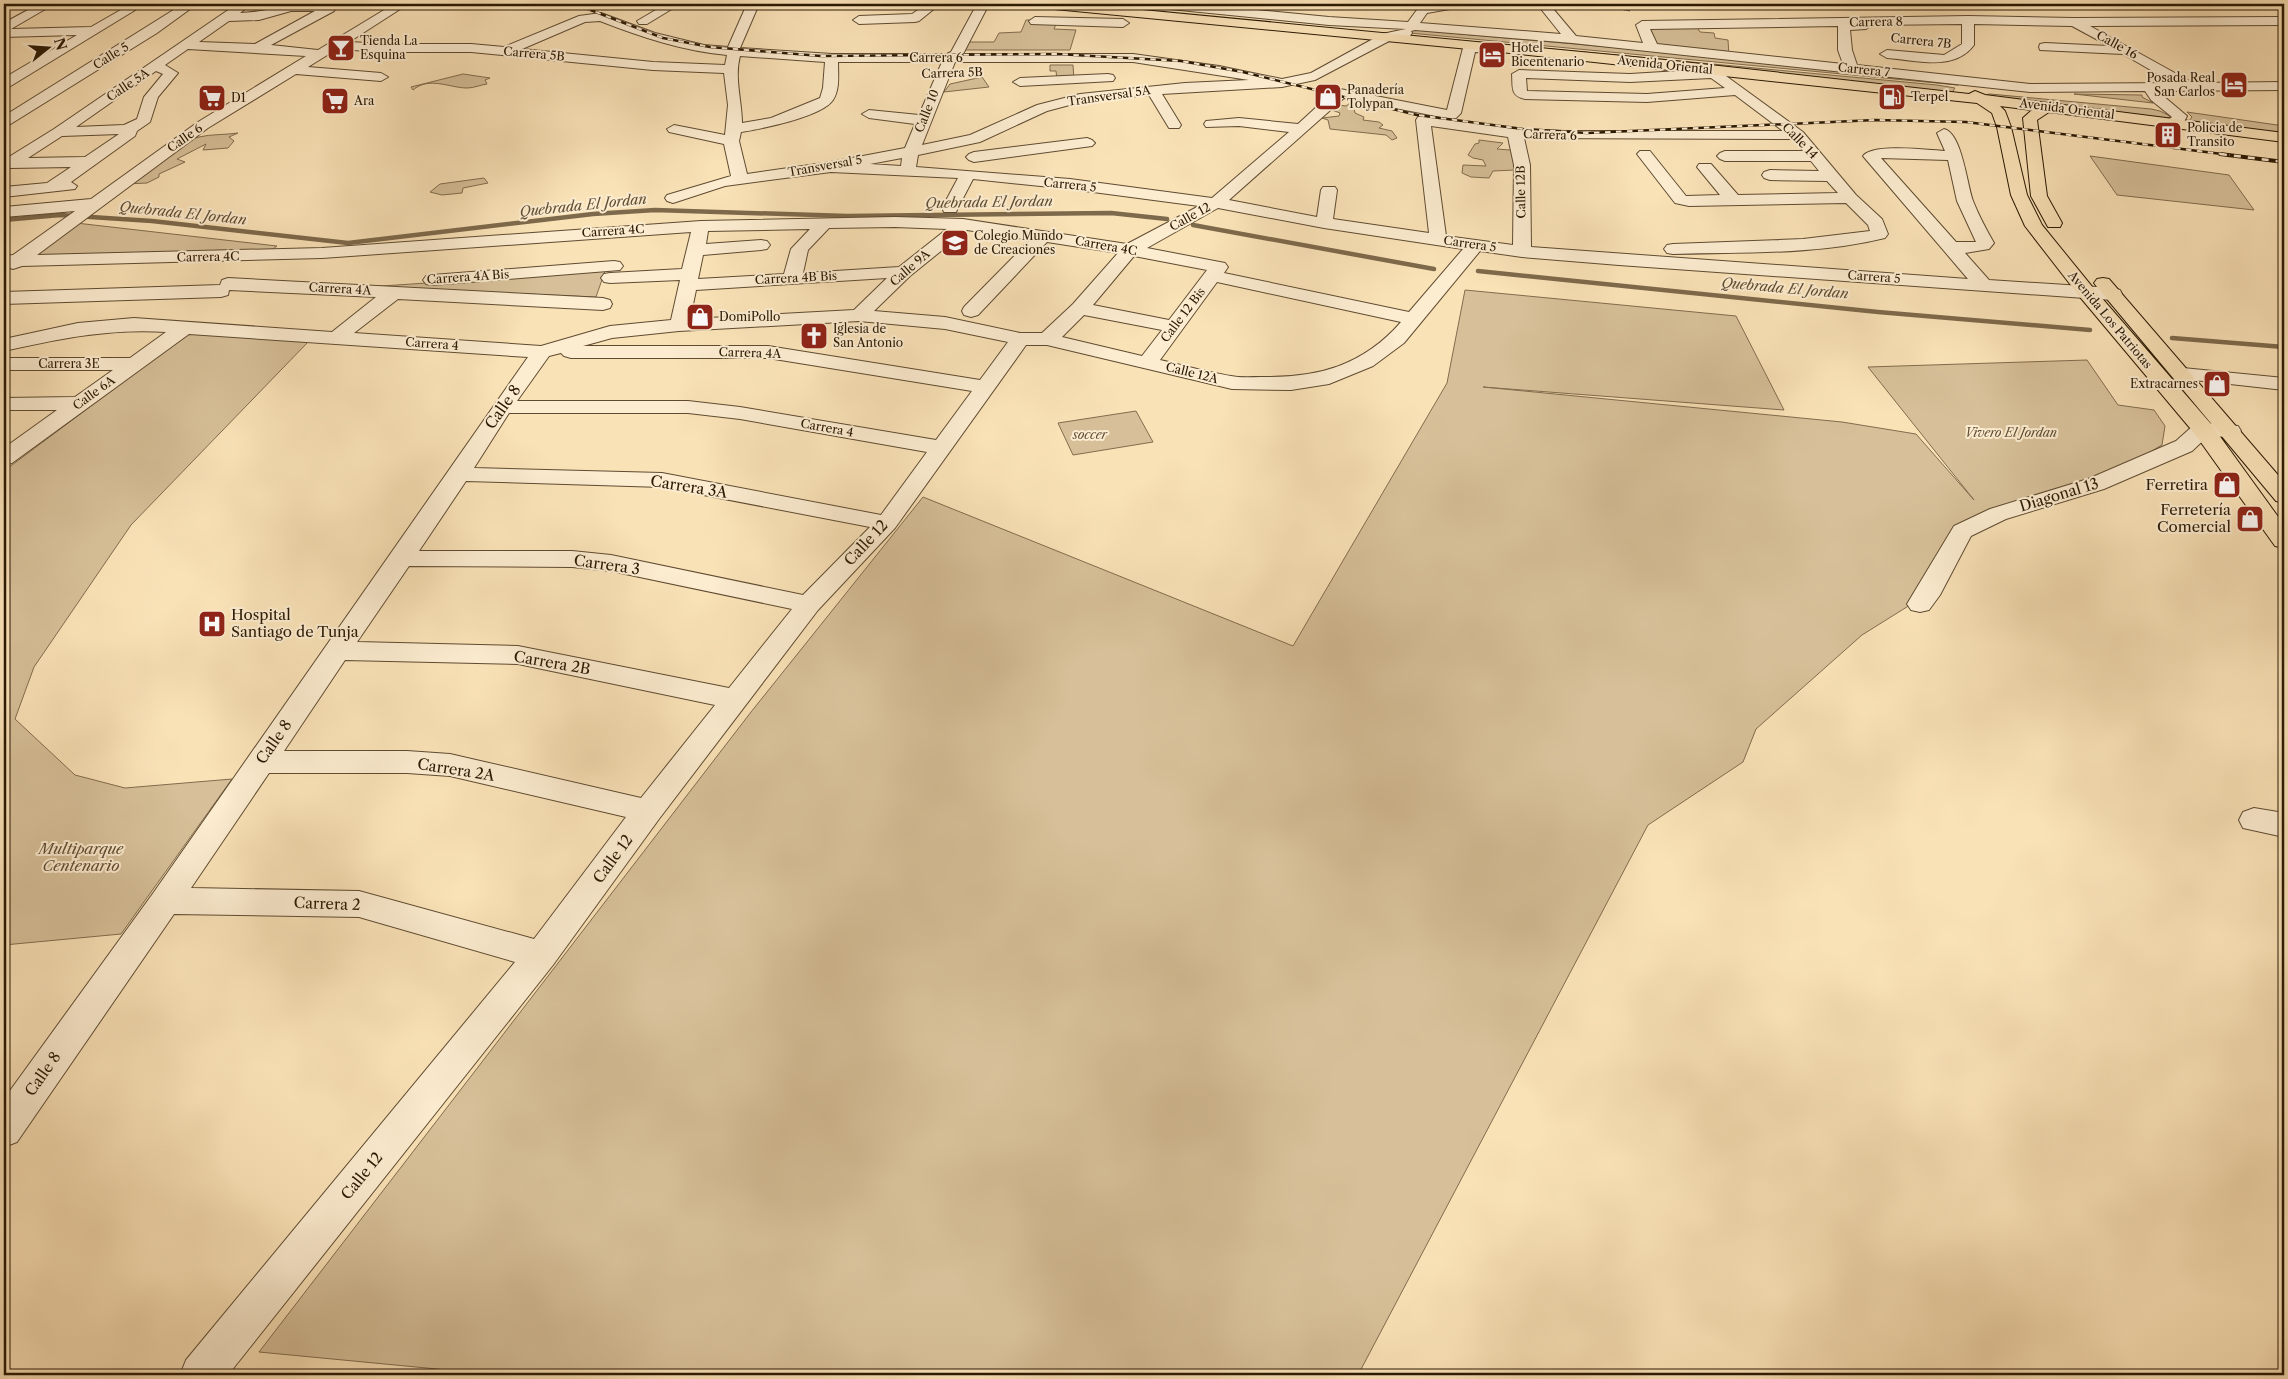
<svg xmlns="http://www.w3.org/2000/svg" width="2288" height="1379" font-family="'Libre Caslon Text',serif">
	<rect width="100%" height="100%" fill="#fae2b7"/>
	<filter id="stains"><feTurbulence type="fractalNoise" baseFrequency=".004" numOctaves="4"/><feColorMatrix values="0 0 0 0 .2 0 0 0 0 .09 0 0 0 0 .02 0 0 0 .5 -.17"/></filter>
	<radialGradient id="worn" r=".72"><stop offset=".6" stop-color="#630" stop-opacity="0"/><stop offset="1" stop-color="#630" stop-opacity=".3"/></radialGradient>
	<!-- green -->
	<path fill="#d7c099" stroke="#816c4e" d="M1586 4H1623L1630 11 1615 8 1583 9 1579 5Z
		M1026 20H1078L1056 24 1054 29 1076 30 1070 50H963L968 42H994L999 33 1021 32Z
		M1644 25 1697 27 1700 32 1714 33 1715 38 1728 40 1729 56 1654 48Z
		M1416 30 1688 54 1958 85 1399 32Z
		M1413 36 1937 85 1955 88 1953 91 1956 94Z
		M1050 65H1073L1074 80H1057L1056 71H1050Z
		M463 74 490 78 485 80 487 84C480 85 474 88 467 88 450 88 429 76 413 90L411 87Z
		M982 77 989 87 944 92 950 84Z
		M1990 94 2151 109 2160 111 2170 116 2169 118 2162 119 1984 95Z
		M2074 94 2142 95V97L2153 103Z
		M1350 103 1353 105 1355 113 1364 117 1363 120 1379 122 1383 125 1379 128 1392 131 1397 138 1392 140 1386 135 1330 129 1328 120 1322 118 1339 116 1340 113 1332 110 1338 105 1346 106Z
		M2187 112 2284 126V134L2190 122 2189 121 2192 117Z
		M238 133 229 137 234 141 228 148 203 150 206 144 177 159 185 162 159 174V177L147 183 126 184C148 168 172 143 199 137 211 134 225 135 238 133Z
		M1479 140 1503 143 1497 149 1510 150 1515 155V170L1493 171 1489 178 1471 177 1462 173 1463 165 1486 166 1483 160 1473 158 1468 155 1475 144 1479 143Z
		M2090 156 2229 175 2254 210 2117 195Z
		M484 178 488 183 463 188 462 193 442 195 430 192 440 184Z
		M76 223 277 246 269 252 30 257Z
		M605 271 596 297 367 287Z
		M1465 290 1736 316 1784 410 1483 387 1842 422 1916 434 1974 500 1868 367 2087 360 2118 405 2154 410 2165 426 2162 445 2096 484 1985 512 1949 542 1926 595 1862 635 1756 729 1743 762 1648 825 1358 1375H500L259 1352 751 712 923 497 1293 646 1447 383Z
		M190 332 310 340 131 525 34 667 15 719 75 775 125 788 232 779 121 934 4 945V471Z
		M1136 411 1153 442 1073 455 1058 423Z"/>
	<g fill="none" stroke-linecap="round" stroke-linejoin="round">
		<!-- stream -->
		<path stroke="#7d694b" stroke-width="4.5" d="M4 220 60 215 152 221 348 243 593 214 655 210 847 216 1111 213 1167 219
			M1193 225 1434 269
			M1478 271 1878 312 2090 330
			M2172 338 2284 347"/>
		<defs>
			<path id="minor" d="M39 4H54L11 29 91 27 131 4H145L9 87 4 88V78L77 35 4 37V23Z
				M183 4H197L157 33 9 125 4 126V116Z
				M237 4H251L240 13C272 12 302 0 334 5L336 8 334 11 271 45 318 50 394 4H408L349 42 386 44H471L504 47 579 16 601 13 655 33 704 45 728 47 747 4H759L740 48 832 54H947L951 52 977 4H989L963 54H1133L1219 66 1282 79 1311 73 1382 34 1406 29 1329 25 1160 8 1154 4H1194L1329 17 1408 22 1419 7 1438 4H1463L1461 7 1427 13 1420 23 1561 34 1537 4H1549L1576 36 1643 43 1636 25 1642 21 1968 16 2073 18 2284 17V25L2090 26 2193 83 2284 82V90L2161 91V94L2187 116 2184 122 2173 126 2166 122 2172 117 2151 100 2145 91 2030 92 1572 43 1415 30 1411 31 1412 33 1410 36 1391 40 1315 80 1282 87 1162 94 1181 125 1179 128H1169L1149 95 1081 102 1047 111 980 142 918 155 916 167 1070 179 1212 198 1289 132 1239 126 1206 127 1204 124 1206 121 1239 118 1298 124 1335 90 1340 89 1447 110 1464 44 1499 45 1501 48 1498 53 1475 52 1461 113 1456 118 1451 119 1344 98 1229 200 1317 217 1321 190 1323 187H1335L1337 190 1333 219 1429 233 1416 120 1418 117 1423 116 1515 129 1565 131H1783L1735 95 1647 102 1525 99C1510 96 1513 87 1512 74L1519 70 1630 74 1729 68 1736 72 1734 75 1726 76 1803 132 1856 195 1882 219 1888 234 1885 238C1816 255 1744 252 1673 254L1667 253 1664 249 1667 245 1673 244 1803 239 1870 231 1868 225 1846 203 1689 206 1675 203 1637 154 1640 151H1650L1686 196 1720 195 1697 167 1699 164H1711L1738 195 1838 193 1827 181 1770 180 1764 178 1762 175 1764 172 1770 170 1819 171 1811 161H1725L1720 159 1717 156 1720 153 1725 151H1803L1794 139 1524 138 1530 165 1531 247 1968 279 1863 156C1872 143 1929 150 1945 151L1937 133 1944 129C1962 133 1967 185 1973 201 1979 216 1986 229 1994 243L1989 249 1965 253 1989 280 2113 288 2120 290 2122 294 2120 298 2113 300 1619 265 1522 257 1480 251 1404 343 1373 366 1329 384 1291 390 1232 389 1047 345H1026L895 528 818 610 659 819 553 965 228 1375H180L186 1360 515 962 359 917 174 914 17 1142 4 1147V1099L154 892 528 357 189 334 12 463 4 465V448L57 410H4V398L75 397 113 370H4V358H130L166 332C110 328 58 339 4 351V339L78 323 134 318 332 332 376 297 229 290 228 295 221 297 4 304V292L220 285 222 280 228 278 603 298 610 300 612 304 610 308 603 310 398 299 354 333 541 346 610 326 671 320 680 280 610 283 604 282 601 278 604 274 610 273 682 269 691 232 322 258 22 266 13 269 4 266V256L13 255 75 211 4 217V207L91 199 198 122 306 56 188 49 165 65 178 73 158 97 150 122 137 131 135 136 71 182 77 186 75 189 4 197V187L47 183 71 167 10 168 4 166V160L54 129ZM291 11H315L255 44 199 42 229 21 259 20ZM600 21C641 37 683 51 727 55L725 65 653 62 522 49 585 22ZM1962 24V44L1944 55 1887 50 1880 54 1887 58C1916 60 1954 72 1974 45V24L2072 26 2109 46 2045 43 2040 44 2039 47 2040 50 2123 54 2173 83 2030 84 1857 65 1852 50 1850 30 1866 29 1872 25ZM1838 26V50L1843 64 1657 44 1650 29ZM337 49 386 52H471L653 70 724 73 728 105 725 135 674 125 667 129 669 132 724 144 731 176 667 195 665 198 667 201 673 203 725 186 831 172 958 178 942 208 944 212H956L958 208 973 179 1070 189 1199 206 1127 244 963 219 895 217 701 221 322 248 37 255 208 128 296 74 381 81 388 77 381 73 308 67ZM740 56 825 62 823 88 820 98 771 118 742 123C742 101 734 78 740 56ZM838 62H942L919 115 869 110 862 114 869 118 915 124 905 148 831 162 747 174 739 141 741 132C760 129 822 117 833 100 840 89 838 75 838 62ZM955 62H1133L1249 80 1185 83 1080 94 1037 105 970 135 922 145ZM156 71 163 74 144 97 137 119 124 125 76 127ZM1526 78 1630 82 1711 78 1725 88 1647 94 1527 91ZM1431 126 1508 137 1514 165 1513 245 1446 236ZM119 134 85 157 28 158 62 136ZM902 158 901 166 870 164ZM1881 158 1948 160 1957 201 1976 242H1956ZM1218 208 1324 228 1463 249 1409 312 1224 273 1228 267 1225 263 1147 248ZM895 227 947 229 899 267 803 273 808 250 829 228ZM810 229 791 249 784 274 698 279 703 255 761 250 767 249 770 245 767 241 761 240 706 244 708 231ZM967 230 1030 240 964 307 962 311 964 315 971 317 978 315 1047 242 1118 253 1073 304 1042 333H1020L945 317 874 311 910 276ZM1134 256 1207 270 1169 320 1093 305ZM887 278 854 310 690 319 696 290ZM1217 282 1401 322C1363 366 1317 378 1261 377 1251 377 1240 378 1231 376 1207 372 1183 365 1160 360ZM1084 315 1162 330 1142 356 1062 337ZM859 321 945 329 1008 342 980 380 768 346H583L612 338 679 331ZM561 353 564 356 571 358H768L972 391 936 440 740 407 688 401H517L549 356ZM509 413H688L740 419 927 452 881 515 662 473 474 468ZM466 481 662 487 870 527 803 595 611 555 572 551H419ZM409 566 572 567 611 571 792 609 729 688 518 646 357 642ZM345 660 518 664 715 705 641 798 450 754 407 751H284ZM269 773H407L450 776 626 817 534 939 359 891 191 888Z
				M666 4H680L647 24H639L637 21Z
				M927 4H940L919 21 915 22 859 24 853 20 859 16 912 14Z
				M1035 17 1123 19 1129 23 1123 27 1031 24 1029 21Z
				M1108 74 1113 75 1115 78 1113 81 1020 86 1013 82 1020 78Z
				M1087 138 1092 140 1095 143 1092 146 974 162 969 160 966 157 969 154 974 152Z
				M614 261 620 262 623 266 620 270 432 285 426 284 423 280 426 276 432 275Z
				M2183 368 2284 378V390L2176 378 2173 374 2176 370Z
				M2203 423 2238 426 2241 431 2238 436 2230 437 2208 436 2192 451 2104 489 2006 519 1971 536 1940 595 1929 610 1920 612 1911 610 1907 604 1954 526 1990 509 2088 479 2176 441 2195 424Z
				M2254 808 2284 813V837L2243 828 2239 820 2243 812Z"/>
			<path id="major" d="M1038 4H1080L1665 60 1969 94 1975 91 1985 95 2284 133V142L2049 112 2037 120 2047 196 2062 223 2060 227H2048L2031 196 2023 118 2032 110 2000 106 2005 111 2011 127 2027 195 2042 225 2094 289 2211 424 2284 525V548L2275 546 2195 434 2080 297 2025 226 2011 195 1997 127 1992 113 1977 103 1510 53 1044 8Z
				M2103 278 2109 279 2284 482V503L2276 501 2097 287 2094 283 2097 279Z"/>
		</defs>
		<!-- minor casing -->
		<use href="#minor" stroke="#5f4b31" stroke-width="2"/>
		<!-- major casing -->
		<use href="#major" stroke="#2b1904" stroke-width="2"/>
		<!-- minor -->
		<use href="#minor" fill="#fcecd0" fill-rule="evenodd"/>
		<!-- major -->
		<use href="#major" fill="#fae2b7" fill-rule="evenodd"/>
		<defs>
			<path id="rail-far1" d="M575 4 663 38 710 47 821 56 1057 54 1181 61 1243 72 1417 115 1523 129 1587 133 1875 120 1966 122 2230 155"/>
			<path id="rail" d="M2220 154 2284 162"/>
		</defs>
		<!-- rail-far1 casing -->
		<use href="#rail-far1" stroke="#2b1904" stroke-width="2.5"/>
		<!-- rail casing -->
		<use href="#rail" stroke="#2b1904" stroke-width="4"/>
		<!-- rail-far1 -->
		<use href="#rail-far1" stroke="#fcecd0" stroke-width="2" stroke-dasharray="5.5" stroke-linecap="butt"/>
		<!-- rail -->
		<use href="#rail" stroke="#fcecd0" stroke-width="2.5" stroke-dasharray="7" stroke-linecap="butt"/>
	</g>
	<!-- icons -->
	<defs>
		<symbol id="bar-square" viewBox="-11 -11 22 22"><rect x="-9" y="-9" width="18" height="18" rx="4" fill="#8f2418" stroke="#fcecd0"/><path d="M-6-5H6L.8 .8V4.5H3.5V6h-7V4.5H-.8V.8Z" fill="#fff"/></symbol>
		<symbol id="hotel-square" viewBox="-11 -11 22 22"><rect x="-9" y="-9" width="18" height="18" rx="4" fill="#8f2418" stroke="#fcecd0"/><path d="M-6-4.5h1.5V1H6V5H4.5V3h-9V5H-6ZM-4 0a1.8 1.8 0 1 1 3.6 0ZM.5 0V-2.5h3Q6-2.5 6 0Z" fill="#fff"/></symbol>
		<symbol id="shop-square" viewBox="-11 -11 22 22"><rect x="-9" y="-9" width="18" height="18" rx="4" fill="#8f2418" stroke="#fcecd0"/><path d="M-5-2.5h2.3a2.7 3.5 0 0 1 5.4 0H5L5.5 6h-11ZM-1.5-2.5h3a1.5 2.3 0 0 0-3 0Z" fill="#fff"/></symbol>
		<symbol id="fuel-square" viewBox="-11 -11 22 22"><rect x="-9" y="-9" width="18" height="18" rx="4" fill="#8f2418" stroke="#fcecd0"/><path d="M-5.5-6h7V0h2V4h1.3V-2.5L3-4.5l.8-.8L6-3V5H2.5V1h-1V6h-7ZM-4.2-4.7v3.2H.2V-4.7Z" fill="#fff"/></symbol>
		<symbol id="supermarket-square" viewBox="-11 -11 22 22"><rect x="-9" y="-9" width="18" height="18" rx="4" fill="#8f2418" stroke="#fcecd0"/><path d="M-6-5.5h2.5l.6 2H6L4.5 2H-2.5L-4.4-4H-6ZM-1.5 3.2a1.3 1.3 0 1 0 .1 0ZM3 3.2a1.3 1.3 0 1 0 .1 0Z" fill="#fff"/></symbol>
		<symbol id="building-square" viewBox="-11 -11 22 22"><rect x="-9" y="-9" width="18" height="18" rx="4" fill="#8f2418" stroke="#fcecd0"/><path d="M-4-6H4V6H1V3H-1V6H-4ZM-2.5-4.3h1.7v1.8h-1.7ZM.8-4.3h1.7v1.8H.8ZM-2.5-1h1.7V.8h-1.7ZM.8-1h1.7V.8H.8Z" fill="#fff"/></symbol>
		<symbol id="school-square" viewBox="-11 -11 22 22"><rect x="-9" y="-9" width="18" height="18" rx="4" fill="#8f2418" stroke="#fcecd0"/><path d="M0-5L7-2L0 1L-7-2ZM-4 1L0 2.5L4 1V4Q0 6-4 4Z" fill="#fff"/></symbol>
		<symbol id="church-square" viewBox="-11 -11 22 22"><rect x="-9" y="-9" width="18" height="18" rx="4" fill="#8f2418" stroke="#fcecd0"/><path d="M-1.2-6h2.4v3.5h3.3v2.4h-3.3V6h-2.4V-.1h-3.3v-2.4h3.3Z" fill="#fff"/></symbol>
		<symbol id="hospital-square" viewBox="-11 -11 22 22"><rect x="-9" y="-9" width="18" height="18" rx="4" fill="#8f2418" stroke="#fcecd0"/><path d="M-5-5h3v3.5h4V-5h3V5h-3V1.5h-4V5h-3Z" fill="#fff"/></symbol>
	</defs>
	<g fill-rule="evenodd">
		<use href="#bar-square" x="325" y="32" width="32" height="32"/>
		<use href="#hotel-square" x="1476" y="39" width="32" height="32"/>
		<use href="#hotel-square" x="2218" y="69" width="32" height="32"/>
		<use href="#shop-square" x="1312" y="81" width="32" height="32"/>
		<use href="#fuel-square" x="1876" y="81" width="32" height="32"/>
		<use href="#supermarket-square" x="196" y="82" width="32" height="32"/>
		<use href="#supermarket-square" x="319" y="85" width="32" height="32"/>
		<use href="#building-square" x="2152" y="119" width="32" height="32"/>
		<use href="#school-square" x="939" y="227" width="32" height="32"/>
		<use href="#shop-square" x="684" y="301" width="32" height="32"/>
		<use href="#church-square" x="798" y="320" width="32" height="32"/>
		<use href="#shop-square" x="2201" y="368" width="32" height="32"/>
		<use href="#shop-square" x="2211" y="469" width="32" height="32"/>
		<use href="#shop-square" x="2234" y="503" width="32" height="32"/>
		<use href="#hospital-square" x="196" y="608" width="32" height="32"/>
	</g>
	<g text-anchor="middle" stroke-width="4" stroke-linejoin="round" paint-order="stroke">
		<!-- far-street labels -->
		<g font-size="12" fill="#2b1904" stroke="#fcecd0">
			<text transform="translate(1876 22) rotate(-1)" y="4">Carrera 8</text>
			<text transform="translate(1921 41) rotate(6)" y="4">Carrera 7B</text>
			<text transform="translate(2117 45) rotate(29)" y="4">Calle 16</text>
			<text transform="translate(534 54) rotate(5)" y="4">Carrera 5B</text>
			<text transform="translate(111 56) rotate(-32)" y="4">Calle 5</text>
			<text x="936" y="62">Carrera 6</text>
			<text transform="translate(1665 65) rotate(6)" y="4">Avenida Oriental</text>
			<text transform="translate(1864 70) rotate(6)" y="4">Carrera 7</text>
			<text transform="translate(952 73) rotate(-2)" y="4">Carrera 5B</text>
			<text transform="translate(128 85) rotate(-34)" y="4">Calle 5A</text>
			<text transform="translate(1109 96) rotate(-8)" y="4">Transversal 5A</text>
			<text transform="translate(2067 109) rotate(7)" y="4">Avenida Oriental</text>
			<text transform="translate(927 111) rotate(-68)" y="4">Calle 10</text>
			<text transform="translate(1550 135) rotate(2)" y="4">Carrera 6</text>
			<text transform="translate(185 138) rotate(-35)" y="4">Calle 6</text>
			<text transform="translate(1800 141) rotate(46)" y="4">Calle 14</text>
			<text transform="translate(825 166) rotate(-10)" y="4">Transversal 5</text>
			<text transform="translate(1070 185) rotate(6)" y="4">Carrera 5</text>
			<text transform="translate(1521 192) rotate(-91)" y="4">Calle 12B</text>
			<text transform="translate(1190 217) rotate(-29)" y="4">Calle 12</text>
			<text transform="translate(613 231) rotate(-4)" y="4">Carrera 4C</text>
			<text transform="translate(1470 244) rotate(8)" y="4">Carrera 5</text>
			<text transform="translate(1106 246) rotate(10)" y="4">Carrera 4C</text>
			<text transform="translate(208 257) rotate(-1)" y="4">Carrera 4C</text>
			<text transform="translate(910 268) rotate(-41)" y="4">Calle 9A</text>
			<text transform="translate(468 277) rotate(-4)" y="4">Carrera 4A Bis</text>
			<text transform="translate(1874 277) rotate(4)" y="4">Carrera 5</text>
			<text transform="translate(796 278) rotate(-3)" y="4">Carrera 4B Bis</text>
			<text transform="translate(340 289) rotate(3)" y="4">Carrera 4A</text>
			<text transform="translate(1183 315) rotate(-53)" y="4">Calle 12 Bis</text>
			<text transform="translate(2110 320) rotate(50)" y="4">Avenida Los Patriotas</text>
			<text transform="translate(432 344) rotate(4)" y="4">Carrera 4</text>
			<text transform="translate(750 353) rotate(2)" y="4">Carrera 4A</text>
			<text x="69" y="368">Carrera 3E</text>
			<text transform="translate(1192 373) rotate(14)" y="4">Calle 12A</text>
			<text transform="translate(94 393) rotate(-36)" y="4">Calle 6A</text>
			<text transform="translate(827 428) rotate(10)" y="4">Carrera 4</text>
		</g>
		<!-- far-poi labels -->
		<g font-size="12" fill="#2b1904" stroke="#fcecd0" text-anchor="start">
			<text x="360" y="45">Tienda La<tspan x="360" dy="14">Esquina</tspan></text>
			<text x="1511" y="52">Hotel<tspan x="1511" dy="14">Bicentenario</tspan></text>
			<text x="2215" y="82" text-anchor="end">Posada Real<tspan x="2215" dy="14">San Carlos</tspan></text>
			<text x="1347" y="94">Panadería<tspan x="1347" dy="14">Tolypan</tspan></text>
			<text x="1911" y="101">Terpel</text>
			<text x="231" y="102">D1</text>
			<text x="354" y="105">Ara</text>
			<text x="2187" y="132">Policia de<tspan x="2187" dy="14">Transito</tspan></text>
			<text x="974" y="240">Colegio Mundo<tspan x="974" dy="14">de Creaciones</tspan></text>
			<text x="719" y="321">DomiPollo</text>
			<text x="833" y="333">Iglesia de<tspan x="833" dy="14">San Antonio</tspan></text>
			<text x="2198" y="388" text-anchor="end">Extracarnes</text>
		</g>
		<!-- far-park labels -->
		<g font-size="12" font-style="italic" fill="#5f4b31" stroke="#fcecd0">
			<text x="2011" y="437">Vivero El Jordan</text>
			<text x="1090" y="439">soccer</text>
		</g>
		<!-- far-water labels -->
		<g font-size="14" font-style="italic" fill="#624e33" stroke="#fcecd0">
			<text transform="translate(989 202) rotate(-1)" y="5">Quebrada El Jordan</text>
			<text transform="translate(583 205) rotate(-6)" y="5">Quebrada El Jordan</text>
			<text transform="translate(183 213) rotate(6)" y="5">Quebrada El Jordan</text>
			<text transform="translate(1785 288) rotate(5)" y="5">Quebrada El Jordan</text>
		</g>
		<!-- street labels -->
		<g font-size="15" fill="#2b1904" stroke="#fcecd0">
			<text transform="translate(503 407) rotate(-55)" y="5">Calle 8</text>
			<text transform="translate(689 487) rotate(9)" y="5">Carrera 3A</text>
			<text transform="translate(2059 495) rotate(-17)" y="5">Diagonal 13</text>
			<text transform="translate(866 543) rotate(-47)" y="5">Calle 12</text>
			<text transform="translate(607 565) rotate(8)" y="5">Carrera 3</text>
			<text transform="translate(552 663) rotate(10)" y="5">Carrera 2B</text>
			<text transform="translate(274 742) rotate(-55)" y="5">Calle 8</text>
			<text transform="translate(456 770) rotate(9)" y="5">Carrera 2A</text>
			<text transform="translate(613 859) rotate(-54)" y="5">Calle 12</text>
			<text transform="translate(327 904) rotate(2)" y="5">Carrera 2</text>
			<text transform="translate(43 1074) rotate(-55)" y="5">Calle 8</text>
			<text transform="translate(362 1176) rotate(-51)" y="5">Calle 12</text>
		</g>
		<!-- poi labels -->
		<g font-size="15" fill="#2b1904" stroke="#fcecd0" text-anchor="end">
			<text x="2208" y="490">Ferretira</text>
			<text x="2231" y="515">Ferretería<tspan x="2231" dy="17">Comercial</tspan></text>
			<text x="231" y="620" text-anchor="start">Hospital<tspan x="231" dy="17">Santiago de Tunja</tspan></text>
		</g>
		<!-- park labels -->
		<g font-size="15" font-style="italic" fill="#5f4b31" stroke="#fcecd0">
			<text x="81" y="854">Multiparque<tspan x="81" dy="17">Centenario</tspan></text>
		</g>
	</g>
	<!-- margin -->
	<rect width="2288" height="1379" fill="none" stroke="#fae2b7" stroke-width="20"/>
	<rect x="5" y="5" width="2278" height="1369" fill="none" stroke="#2b1904" stroke-width="2.5"/>
	<rect x="10" y="10" width="2268" height="1359" fill="none" stroke="#2b1904"/>
	<!-- north arrow -->
	<g transform="translate(48 48) rotate(73)" stroke="#fcecd0" stroke-width="4" paint-order="stroke">
	<path d="M0-4L9 19L0 12L-9 19Z" fill="#2b1904"/>
	<text y="-8" font-size="14" font-weight="bold" text-anchor="middle" fill="#2b1904">N</text>
	</g>
	<rect width="100%" height="100%" filter="url(#stains)"/>
	<rect width="100%" height="100%" fill="url(#worn)"/>
</svg>
